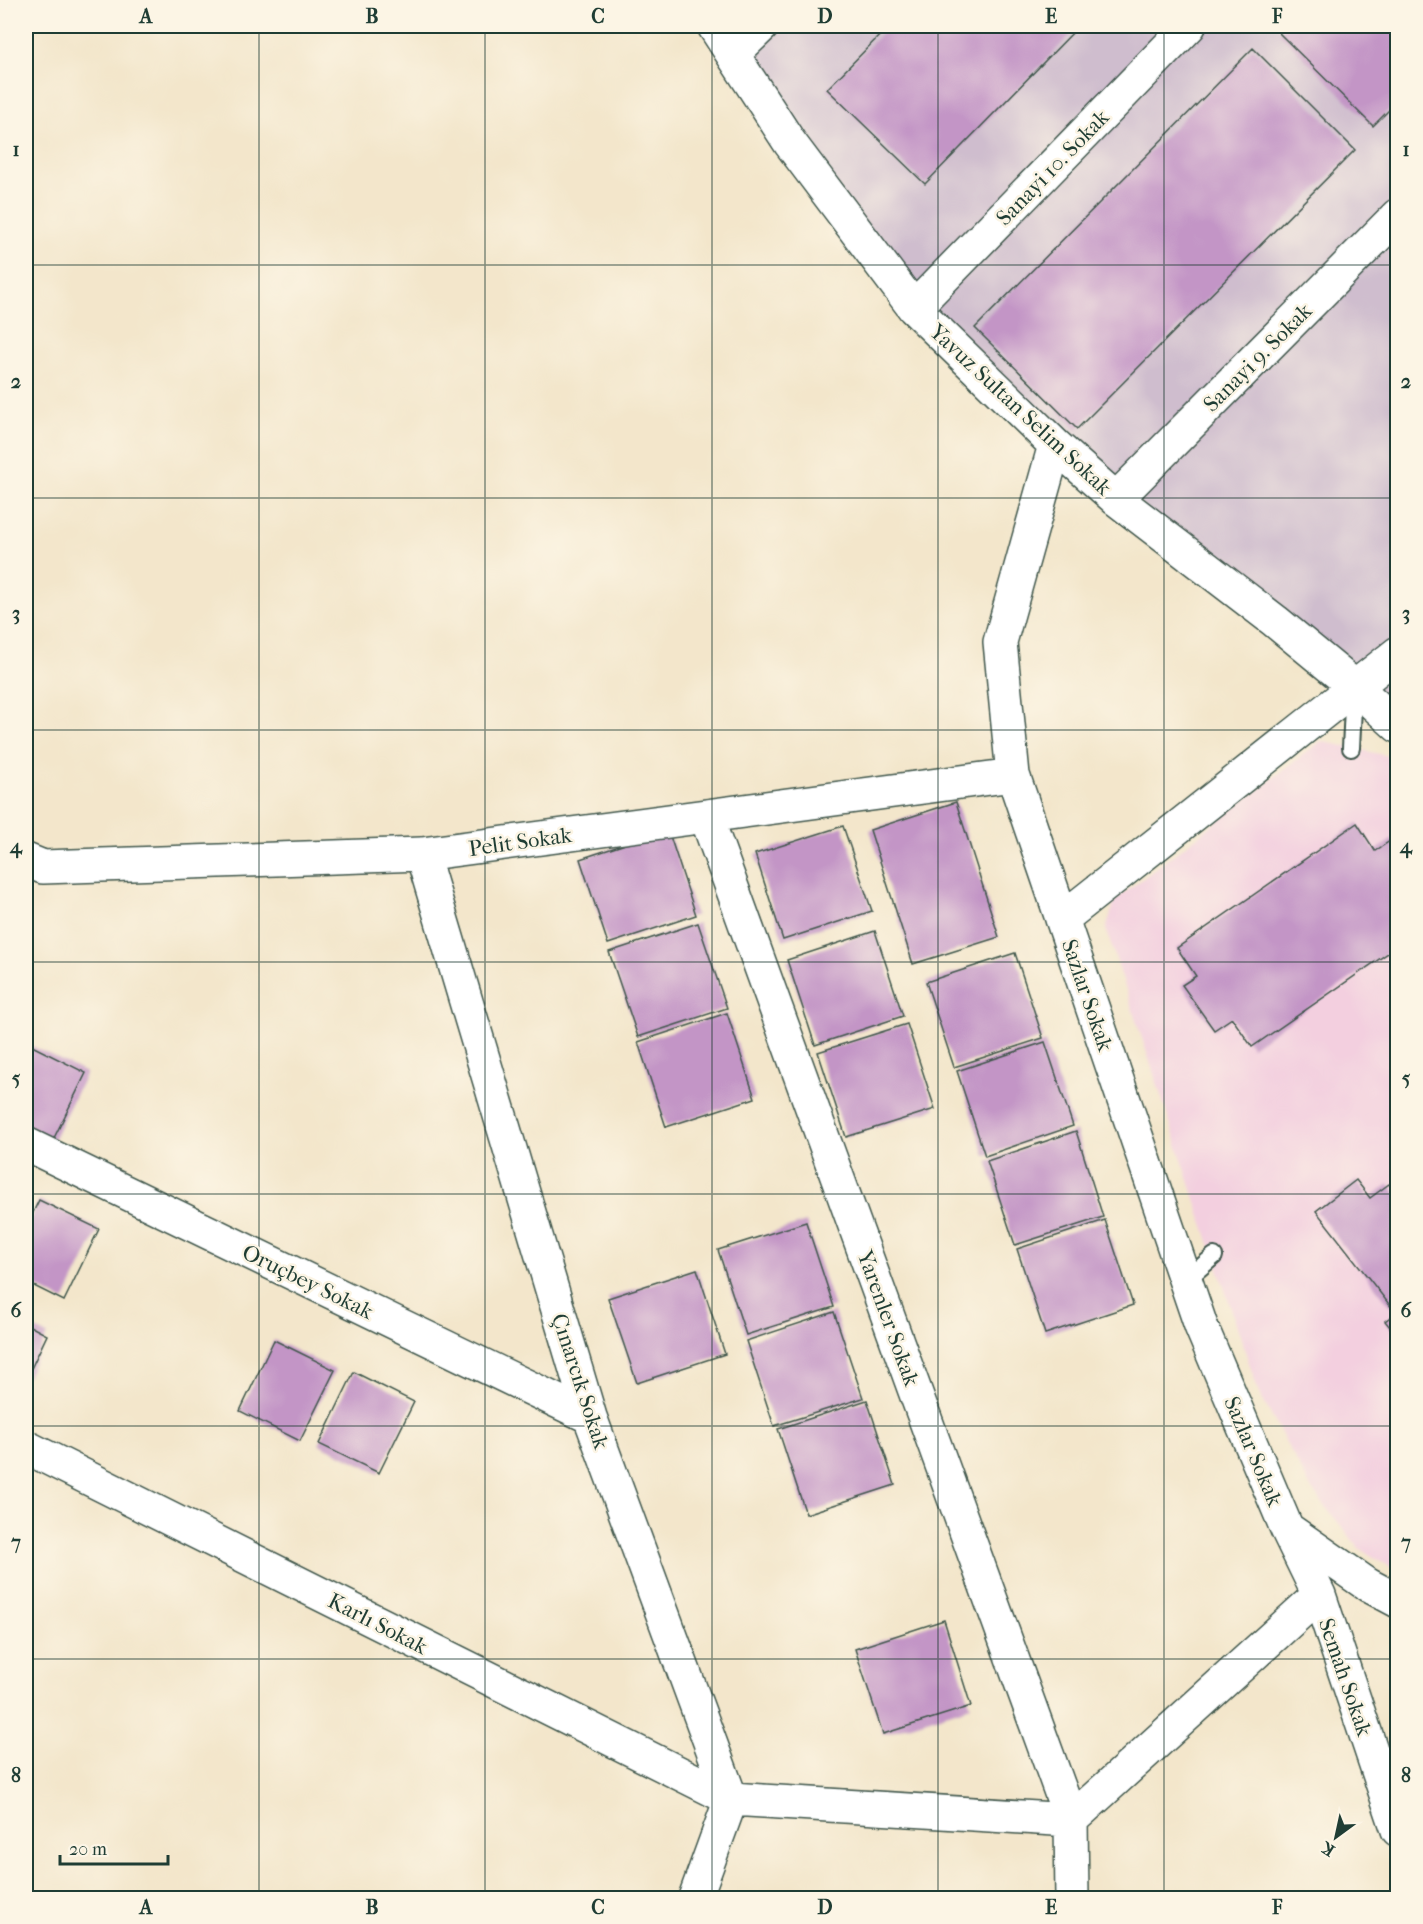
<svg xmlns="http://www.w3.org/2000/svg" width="1423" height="1924" font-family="'IM FELL French Canon',serif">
	<rect width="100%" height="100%" fill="#fcf5e5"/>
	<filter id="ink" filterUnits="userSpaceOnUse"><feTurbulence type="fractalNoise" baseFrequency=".0167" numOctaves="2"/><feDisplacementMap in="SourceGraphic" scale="12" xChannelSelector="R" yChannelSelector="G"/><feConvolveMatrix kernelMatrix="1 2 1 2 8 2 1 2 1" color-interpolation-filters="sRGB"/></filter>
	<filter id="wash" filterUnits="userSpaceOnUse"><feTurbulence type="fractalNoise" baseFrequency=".008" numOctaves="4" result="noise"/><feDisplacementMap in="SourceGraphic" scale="24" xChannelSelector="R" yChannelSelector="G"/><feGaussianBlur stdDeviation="1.35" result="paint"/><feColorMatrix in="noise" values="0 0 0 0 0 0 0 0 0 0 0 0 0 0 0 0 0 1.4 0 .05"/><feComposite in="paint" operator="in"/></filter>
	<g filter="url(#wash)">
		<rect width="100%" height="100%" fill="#f3e6cb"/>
		<!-- built -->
		<path fill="#f3cfdf" d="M1321 741 1397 758V1571L1359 1548 1312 1490 1259 1393 1106 929 1115 900Z"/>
		<!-- industrial -->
		<path fill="#cfbdce" d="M714 26H1397V726L914 308Z"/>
		<g id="blocks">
			<!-- building -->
			<path fill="#c395c6" d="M889 26H1079L925 184 827 89Z
				M1286 26H1398V101L1373 126 1279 33Z
				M1253 48 1355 150 1077 429 975 328Z
				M956 802 999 937 913 964 870 830Z
				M1357 823 1375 851 1393 839 1398 844V946L1252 1047 1232 1018 1214 1030 1182 985 1196 976 1177 948Z
				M843 826 872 911 783 940 755 854Z
				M668 830 696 915 608 944 580 859Z
				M698 923 727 1008 638 1037 609 952Z
				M875 931 903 1016 815 1045 787 960Z
				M1015 953 1043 1038 954 1067 926 982Z
				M727 1013 755 1098 666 1127 638 1042Z
				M907 1024 935 1109 846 1137 818 1052Z
				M1045 1042 1073 1126 985 1156 957 1071Z
				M26 1043 86 1073 51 1144 26 1131Z
				M1076 1131 1103 1217 1015 1245 987 1161Z
				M1356 1180 1370 1198 1389 1184 1398 1195V1337L1385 1321 1396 1313 1316 1211Z
				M39 1200 99 1229 64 1301 26 1282V1227Z
				M1105 1220 1133 1305 1045 1334 1017 1249Z
				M806 1222 834 1307 746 1335 718 1250Z
				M697 1269 725 1354 637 1383 608 1298Z
				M834 1312 863 1398 774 1426 746 1341Z
				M26 1324 47 1335 26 1379Z
				M274 1340 335 1370 300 1441 240 1411Z
				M354 1372 414 1402 379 1473 319 1444Z
				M867 1400 895 1485 806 1514 778 1429Z
				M944 1620 971 1706 883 1734 855 1649Z"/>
		</g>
	</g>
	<g filter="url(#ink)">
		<use href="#blocks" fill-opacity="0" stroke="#3f564b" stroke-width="1.5"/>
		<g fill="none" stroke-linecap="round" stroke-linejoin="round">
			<defs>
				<path id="service" d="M1351 748 1354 687
					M1186 1280 1214 1256"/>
				<path id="minor" d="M714 26 790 143 914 308 1055 445 1116 499 1275 621 1354 686 1398 726
					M733 54 762 26
					M914 308 1189 26
					M1055 445 1000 642 1013 775 1201 1326 1287 1529 1319 1595 1398 1830
					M1116 499 1398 215
					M706 816 1071 1820 1072 1898
					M422 854 590 1417 731 1799 695 1898
					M26 860 43 867 422 854 1013 775
					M1062 919 1398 653
					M26 1144 590 1417
					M26 1447 731 1799 1071 1820 1319 1595
					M1289 1530 1368 1585 1398 1601"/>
			</defs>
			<!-- service casing -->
			<use href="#service" stroke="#3f564b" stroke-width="20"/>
			<!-- minor casing -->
			<use href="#minor" stroke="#3f564b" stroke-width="36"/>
			<!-- service -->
			<use href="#service" stroke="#fff" stroke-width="16"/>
			<!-- minor -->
			<use href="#minor" stroke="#fff" stroke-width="33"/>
		</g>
	</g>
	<!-- grid -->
	<path fill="none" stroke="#1f3d34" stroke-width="1.5" stroke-opacity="0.55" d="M259 26V1898M485 26V1898M712 26V1898M938 26V1898M1164 26V1898M26 265H1398M26 498H1398M26 730H1398M26 962H1398M26 1194H1398M26 1426H1398M26 1659H1398"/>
	<g text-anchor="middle" stroke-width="5" stroke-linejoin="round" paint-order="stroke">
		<!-- street labels -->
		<g font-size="22" fill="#1f3d34" stroke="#fcf5e5">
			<text transform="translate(1052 167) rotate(-46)" y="8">Sanayi 10. Sokak</text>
			<text transform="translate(1257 357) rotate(-45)" y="8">Sanayi 9. Sokak</text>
			<text transform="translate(1021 409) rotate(43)" y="8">Yavuz Sultan Selim Sokak</text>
			<text transform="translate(520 841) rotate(-8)" y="8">Pelit Sokak</text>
			<text transform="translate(1088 995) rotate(71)" y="8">Sazlar Sokak</text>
			<text transform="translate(308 1281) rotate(26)" y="8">Oruçbey Sokak</text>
			<text transform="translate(889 1318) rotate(70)" y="8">Yarenler Sokak</text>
			<text transform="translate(581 1381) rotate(72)" y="8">Çınarcık Sokak</text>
			<text transform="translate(1254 1451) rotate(67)" y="8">Sazlar Sokak</text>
			<text transform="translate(378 1623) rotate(27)" y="8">Karlı Sokak</text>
			<text transform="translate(1346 1677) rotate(71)" y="8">Semah Sokak</text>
		</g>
	</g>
	<!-- margin -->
	<rect width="1423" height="1924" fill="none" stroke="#fcf5e5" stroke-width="66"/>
	<!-- north arrow -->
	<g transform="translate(1336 1837) rotate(213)" stroke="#fcf5e5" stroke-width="4.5" paint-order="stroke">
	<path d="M0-4.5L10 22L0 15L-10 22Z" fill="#1f3d34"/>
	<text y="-9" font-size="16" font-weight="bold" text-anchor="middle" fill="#1f3d34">K</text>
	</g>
	<!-- scale -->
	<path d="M60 1855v9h108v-9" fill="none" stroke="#1f3d34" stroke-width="3"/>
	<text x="69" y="1855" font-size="18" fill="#1f3d34" stroke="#fcf5e5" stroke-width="4.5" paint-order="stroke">20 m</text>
	<rect x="33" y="33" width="1357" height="1858" fill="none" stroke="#1f3d34" stroke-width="2"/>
	<g font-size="20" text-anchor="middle" font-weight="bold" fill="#1f3d34">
		<text x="146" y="23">A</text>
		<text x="372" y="23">B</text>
		<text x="598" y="23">C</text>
		<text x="825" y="23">D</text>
		<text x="1051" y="23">E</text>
		<text x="1277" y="23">F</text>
		<text x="16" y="156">1</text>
		<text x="1406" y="156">1</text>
		<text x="16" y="388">2</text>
		<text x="1406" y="388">2</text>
		<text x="16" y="620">3</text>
		<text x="1406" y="620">3</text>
		<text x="16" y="853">4</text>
		<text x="1406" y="853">4</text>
		<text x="16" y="1085">5</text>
		<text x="1406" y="1085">5</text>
		<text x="16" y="1317">6</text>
		<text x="1406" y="1317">6</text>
		<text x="16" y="1549">7</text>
		<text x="1406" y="1549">7</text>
		<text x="16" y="1782">8</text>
		<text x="1406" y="1782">8</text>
		<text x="146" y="1914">A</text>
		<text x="372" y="1914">B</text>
		<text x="598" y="1914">C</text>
		<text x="825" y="1914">D</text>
		<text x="1051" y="1914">E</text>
		<text x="1277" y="1914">F</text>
	</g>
</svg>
